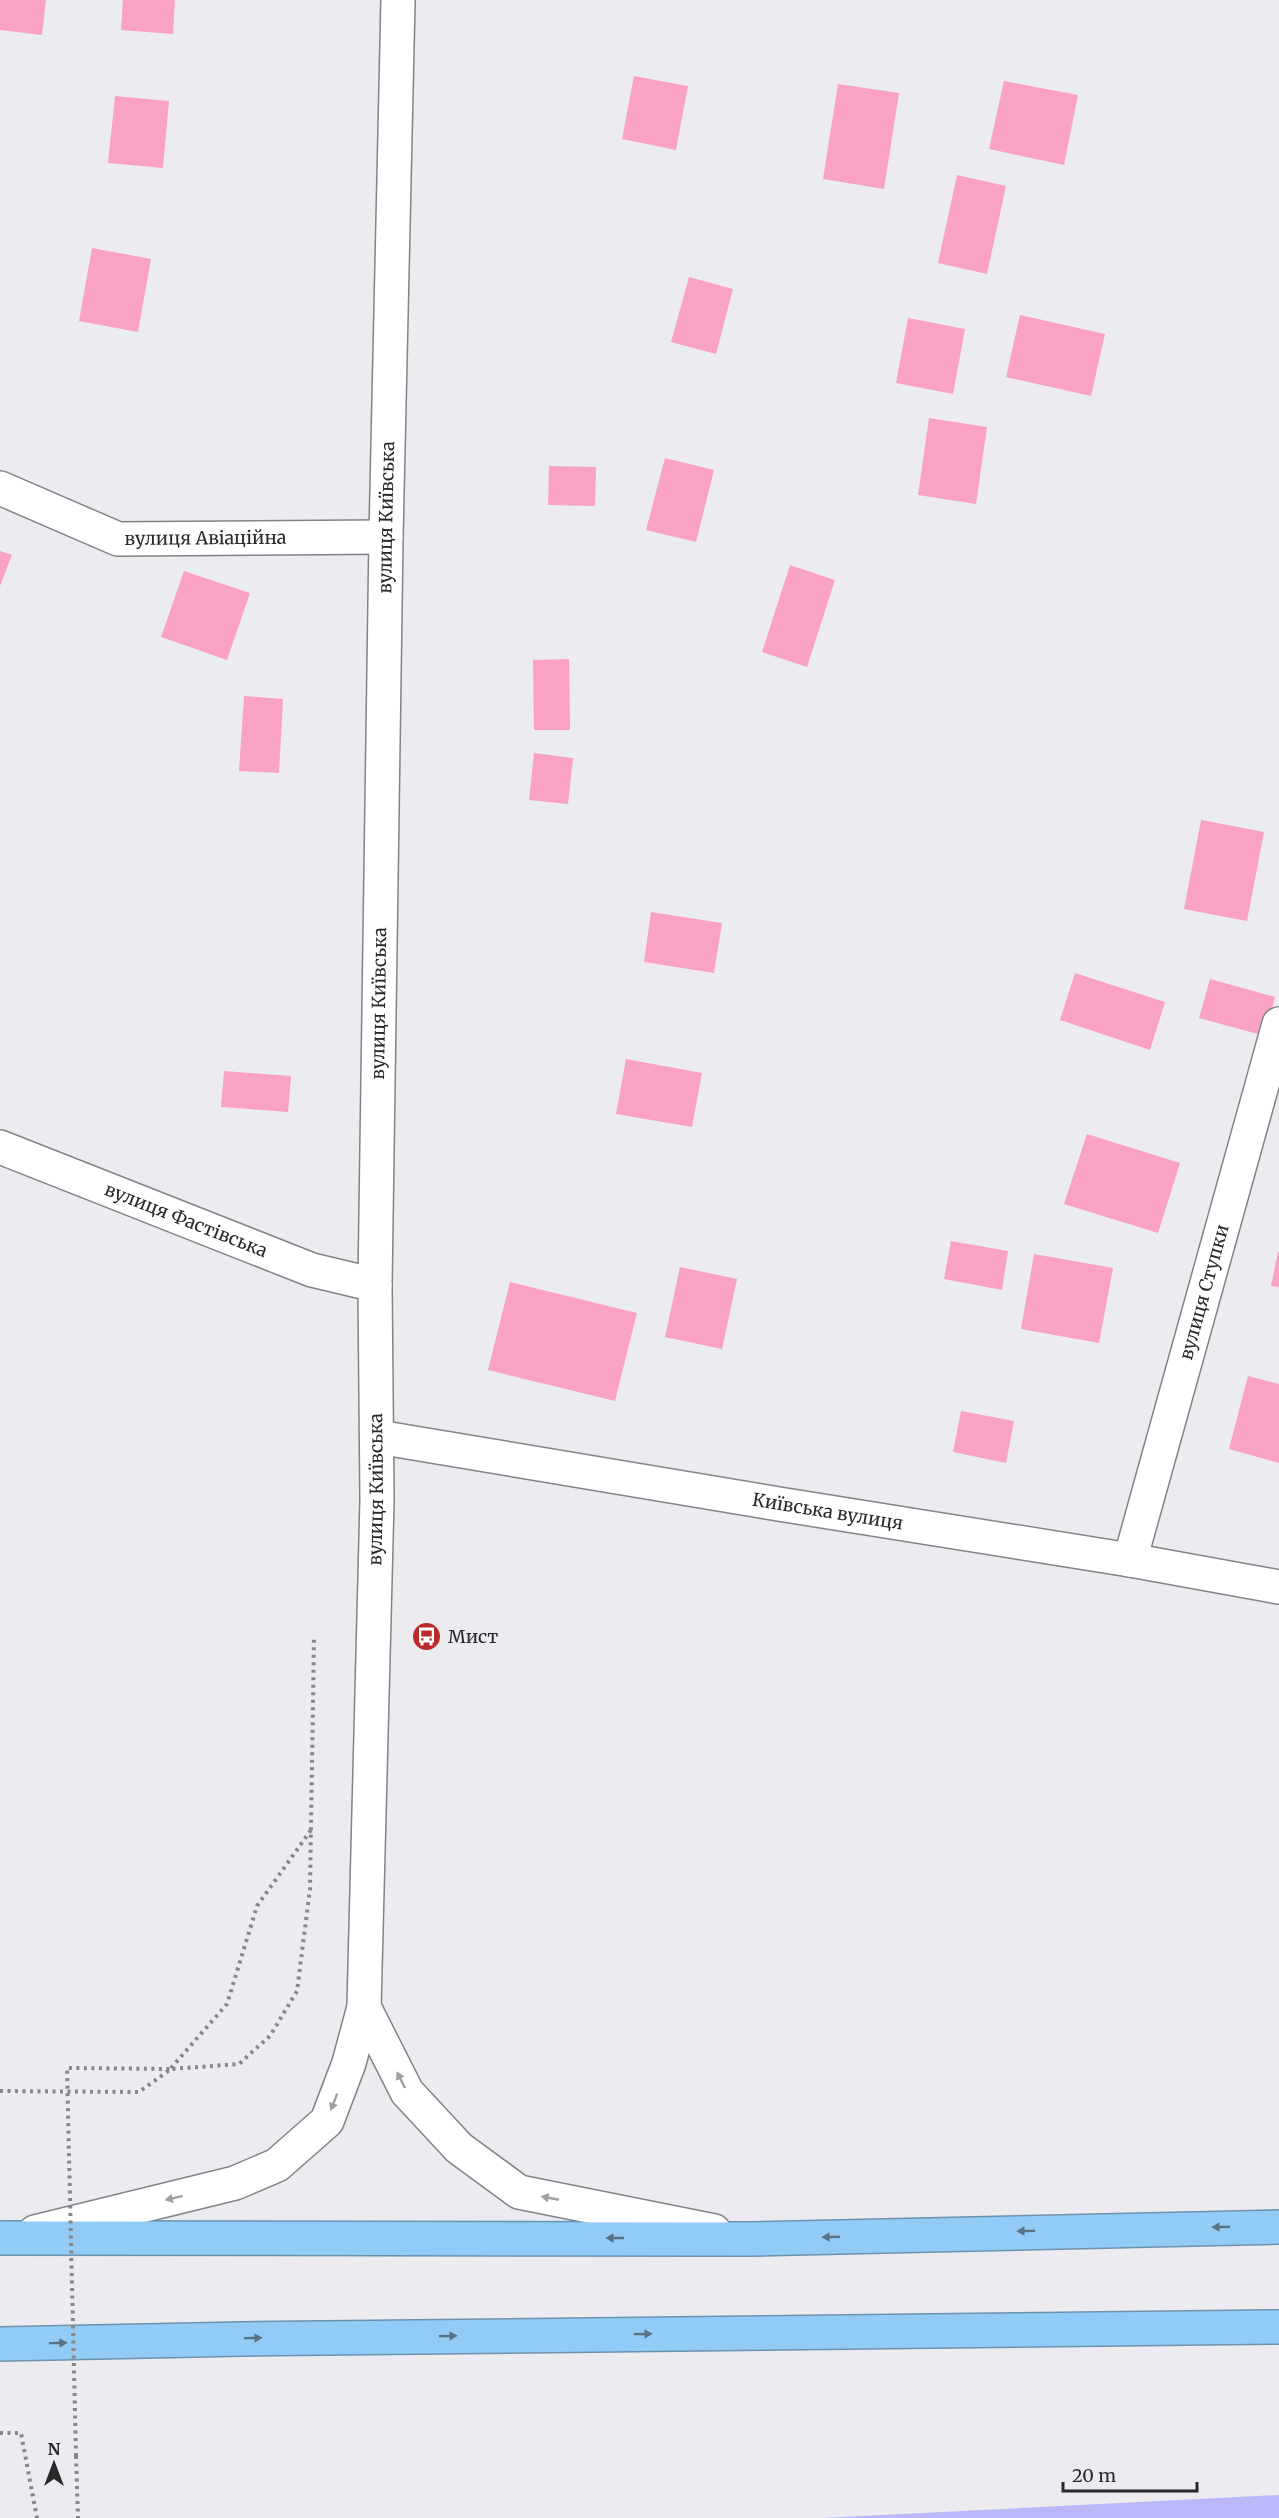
<svg xmlns="http://www.w3.org/2000/svg" width="1279" height="2518" font-family="Merriweather,serif">
	<rect width="100%" height="100%" fill="#ebebf0"/>
	<!-- green -->
	<path fill="#bab8f8" d="M1279 2495V2518H822Z"/>
	<!-- building -->
	<path fill="#faa2c5" d="M0 0H46L42 35 0 30Z
		M123 0H175L173 34 121 30Z
		M634 76 688 86 676 150 622 139Z
		M1004 81 1078 95 1064 165 989 149Z
		M838 84 899 93 884 189 823 179Z
		M115 96 169 101 163 168 108 163Z
		M957 175 1006 186 987 274 938 263Z
		M92 248 151 259 138 332 79 321Z
		M689 277 733 289 716 354 671 342Z
		M1020 315 1105 334 1091 396 1006 377Z
		M908 318 965 329 953 394 896 383Z
		M929 418 987 427 976 504 918 495Z
		M665 458 714 470 696 542 646 530Z
		M549 466 596 467 595 506 548 505Z
		M0 551 12 555 0 586Z
		M790 565 835 580 807 667 762 652Z
		M184 571 250 593 227 660 161 637Z
		M569 659 570 730H534L533 660Z
		M244 696 283 699 279 773 239 771Z
		M534 753 573 758 568 804 529 800Z
		M1201 820 1264 832 1247 921 1184 909Z
		M651 912 722 923 714 973 644 962Z
		M1075 973 1165 1002 1150 1050 1060 1020Z
		M1210 979 1275 997 1265 1036 1199 1018Z
		M626 1059 702 1073 692 1127 616 1114Z
		M224 1071 291 1076 288 1112 221 1107Z
		M1087 1134 1180 1163 1158 1233 1064 1204Z
		M951 1241 1008 1251 1002 1290 944 1279Z
		M1278 1252H1279V1287L1271 1286Z
		M1034 1254 1113 1268 1099 1343 1021 1329Z
		M680 1267 737 1279 722 1349 665 1337Z
		M510 1282 637 1313 615 1401 488 1370Z
		M1248 1376 1279 1384V1463L1229 1449Z
		M961 1411 1014 1421 1006 1463 953 1452Z"/>
	<g fill="none" stroke-linecap="round" stroke-linejoin="round">
		<defs>
			<g id="minor">
				<path id="s1" d="M0 488 118 539 386 537"/>
				<path id="s2" d="M0 1147 312 1270 375 1285"/>
				<path id="s3" d="M378 1437 785 1505 1130 1560 1279 1587"/>
				<path id="s4" d="M1130 1560 1279 1024"/>
				<path d="M364 2007 407 2092 459 2148 519 2192 714 2231"/>
				<path id="s5" d="M35 2232 235 2183 277 2165 327 2121 349 2063 364 2007 377 1500 375 1285 386 537 398 0"/>
			</g>
			<path id="highway" d="M0 2238 751 2239 1279 2227
				M0 2344 243 2339 1279 2327"/>
		</defs>
		<!-- minor casing -->
		<use href="#minor" stroke="#828386" stroke-width="36"/>
		<!-- highway casing -->
		<use href="#highway" stroke="#6d92ae" stroke-width="36"/>
		<!-- path -->
		<path stroke="#87878a" stroke-width="4" stroke-dasharray="3 4.5" stroke-linecap="butt" d="M171 2068 227 2004 257 1906 311 1830
			M0 2091 139 2092 171 2069 239 2064 270 2036 297 1991 310 1889 314 1637
			M0 2433H21L37 2518
			M76 2456 78 2518"/>
		<!-- minor -->
		<use href="#minor" stroke="#fff" stroke-width="33"/>
		<!-- highway -->
		<use href="#highway" stroke="#92cbf5" stroke-width="33"/>
		<!-- path-bridge -->
		<path stroke="#87878a" stroke-width="4" stroke-dasharray="3 4.5" stroke-linecap="butt" d="M76 2456 67 2068 171 2069"/>
	</g>
	<!-- one-way arrows -->
	<defs><path id="oneway-solid" d="M-6-.8H1V-3.2L6.5 0L1 3.2V.8H-6Z" transform="scale(1.5)"/></defs>
	<g fill="#9f9f9f">
		<use href="#oneway-solid" transform="translate(401 2080) rotate(-117)"/>
		<use href="#oneway-solid" transform="translate(334 2102) rotate(111)"/>
		<use href="#oneway-solid" transform="translate(174 2198) rotate(166)"/>
		<use href="#oneway-solid" transform="translate(550 2198) rotate(-169)"/>
	</g>
	<g fill="#587285">
		<use href="#oneway-solid" transform="translate(1221 2227) rotate(179)"/>
		<use href="#oneway-solid" transform="translate(1026 2231) rotate(179)"/>
		<use href="#oneway-solid" transform="translate(831 2237) rotate(179)"/>
		<use href="#oneway-solid" transform="translate(615 2238) rotate(-180)"/>
		<use href="#oneway-solid" transform="translate(643 2334) rotate(-1)"/>
		<use href="#oneway-solid" transform="translate(448 2336) rotate(-1)"/>
		<use href="#oneway-solid" transform="translate(253 2338) rotate(-1)"/>
		<use href="#oneway-solid" transform="translate(58 2343) rotate(-1)"/>
	</g>
	<!-- icons -->
	<defs>
		<symbol id="bus-disc" viewBox="-11 -11 22 22"><circle r="9.5" fill="#b92a28" stroke="#ebebf0"/><path d="M-5-6H5V4H4V6H2V4H-2V6H-4V4H-5ZM-3.5-4V0h7V-4ZM-3.5 1.2v1.5H-2V1.2ZM2 1.2v1.5H3.5V1.2Z" fill="#fff"/></symbol>
	</defs>
	<g fill-rule="evenodd">
		<use href="#bus-disc" x="410" y="1620" width="33" height="33"/>
	</g>
	<g text-anchor="middle" stroke-width="4.5" stroke-linejoin="round" paint-order="stroke">
		<!-- street labels -->
		<g font-size="18" fill="#29292a" stroke="#ebebf0">
			<text dy="6" stroke="none"><textPath href="#s5" startOffset="1928">вулиця Київська</textPath></text>
			<text dy="6" stroke="none"><textPath href="#s1" startOffset="216">вулиця Авіаційна</textPath></text>
			<text dy="6" stroke="none"><textPath href="#s5" startOffset="1442">вулиця Київська</textPath></text>
			<text dy="6" stroke="none"><textPath href="#s2" startOffset="200">вулиця Фастівська</textPath></text>
			<text dy="6" stroke="none"><textPath href="#s4" startOffset="278">вулиця Ступки</textPath></text>
			<text dy="6" stroke="none"><textPath href="#s5" startOffset="956">вулиця Київська</textPath></text>
			<text dy="6" stroke="none"><textPath href="#s3" startOffset="456">Київська вулиця</textPath></text>
		</g>
		<!-- poi labels -->
		<g font-size="18" fill="#29292a" stroke="#ebebf0" text-anchor="start">
			<text x="448" y="1643">Мист</text>
		</g>
	</g>
	<!-- north arrow -->
	<g transform="translate(54 2464)" stroke="#ebebf0" stroke-width="4.5" paint-order="stroke">
	<path d="M0-4.5L10 22L0 15L-10 22Z" fill="#29292a"/>
	<text y="-9" font-size="16" font-weight="bold" text-anchor="middle" fill="#29292a">N</text>
	</g>
	<!-- scale -->
	<path d="M1063 2482v9h134v-9" fill="none" stroke="#29292a" stroke-width="3"/>
	<text x="1072" y="2482" font-size="18" fill="#29292a" stroke="#ebebf0" stroke-width="4.5" paint-order="stroke">20 m</text>
</svg>
